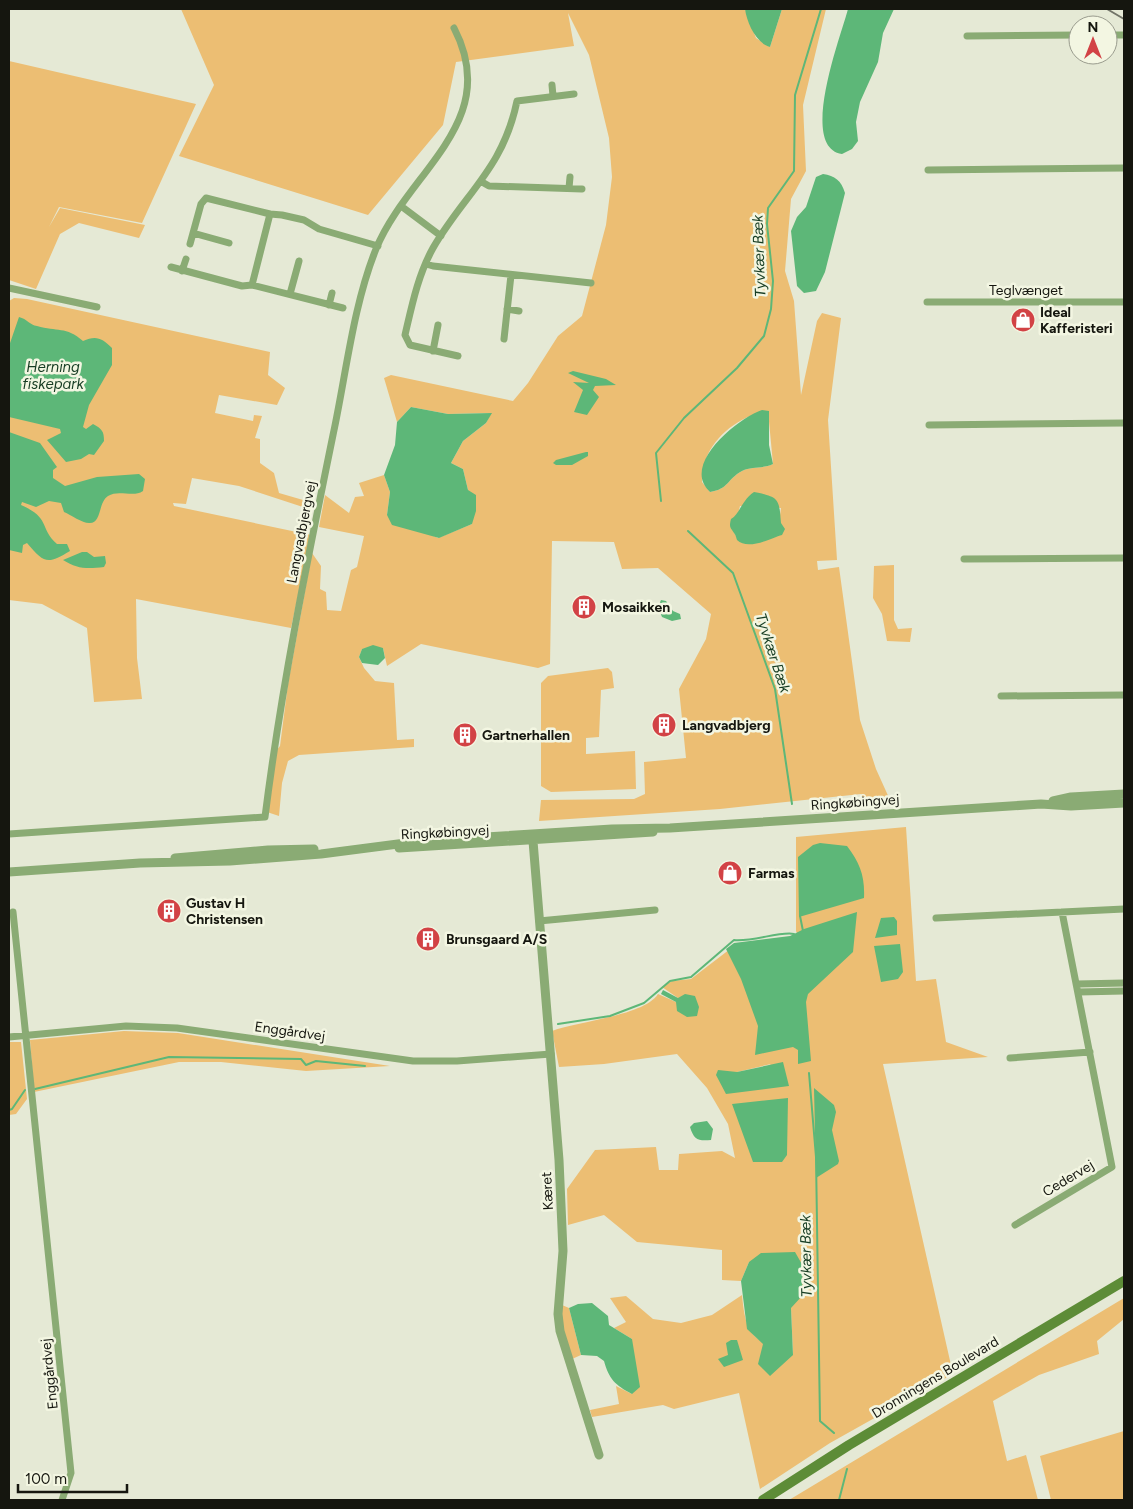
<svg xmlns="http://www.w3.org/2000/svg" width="1133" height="1509" font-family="Figtree,sans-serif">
	<rect width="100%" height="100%" fill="#e5e9d5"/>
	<!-- green -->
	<path fill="#ecbe73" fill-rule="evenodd" d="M181 9H745L756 38 770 47 782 9H826L803 105 806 171 791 199 785 271 794 301 801 395 817 321 822 313 841 318 828 420 837 560 817 561 818 570 839 567 860 720 876 769 890 800 866 802 861 794 720 809 539 821 541 800 634 799 645 794 644 762 686 758 679 689 706 639 711 614 658 568 622 569 614 542 552 541 550 664 538 668 421 644 387 666 383 648 362 649 359 657 364 668 375 681 394 683 397 740 414 739V747L299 755 288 761 282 783 279 816 267 812 276 751 280 746 288 684 312 553 321 566 320 589 326 592 327 610 341 611 351 570 357 567 364 536 319 527 325 495 349 513 355 497 364 496 359 483 384 475 390 492 387 515 438 538 472 524 468 490 463 469 451 463 463 441 486 423 491 413 448 414 411 407 397 422 384 378 391 375 513 401 528 383 558 336 582 316 606 225 612 177 609 138 589 55 568 13 574 46 456 62 443 125 368 215 179 156 214 85ZM768 411 773 464C763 469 752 466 742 471 727 479 729 489 710 492L702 482C703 475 703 466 706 459 716 433 743 415 768 411ZM740 506 781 508C777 541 769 543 738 540L734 532Z
		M9 61 196 104 142 223 59 207 49 227 60 208 145 225 139 238 79 223 60 234 36 289 9 280Z
		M14 298 27 299 270 352 268 375 285 388 277 405 219 395 215 413 253 421 254 415 262 416 255 438 260 439V463L274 473 279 493 310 502 309 509 239 486 192 478 186 504 173 503 174 506 311 535 291 628 136 599 137 658 142 699 94 702 87 628 42 604 9 600V301Z
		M894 565V620L898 629 912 628 910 642 887 641 882 614 873 598 874 566Z
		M608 668 612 672 614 688 601 690 599 737 586 738V754L635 751 636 789 551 792 541 786V683L548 676Z
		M906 827 916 981 936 979 946 1042 988 1057 883 1064 953 1374 830 1443 760 1489 739 1393 674 1409 663 1405 592 1417 590 1410 619 1404 616 1386 632 1394V1339L614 1328 626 1322 610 1298 626 1296 653 1319 681 1323 712 1315 742 1295C746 1338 753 1340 793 1354L791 1308 749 1262 741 1281 722 1280V1250L637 1242 604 1215 568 1225 567 1189 595 1150 656 1147 659 1170H678L679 1154 722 1151 735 1158 728 1124 707 1088 677 1054 604 1064 559 1067 552 1031C578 1021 644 1016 658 994L676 1002 678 998 662 987 672 981 691 979 734 946 799 938 796 931V837ZM771 1064 726 1094 737 1072Z
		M124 1031 178 1033 390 1066 306 1071 221 1062H179L34 1092 30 1040Z
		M9 1042H21L27 1099 16 1114 9 1115Z
		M1124 1298V1319L1097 1341 1099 1354 1039 1375 993 1401 1007 1461 1026 1455 1038 1500H789Z
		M562 1305 569 1308 581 1355 572 1359C566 1341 559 1324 562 1305Z
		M1124 1431V1499L1051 1500 1040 1456Z"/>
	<!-- water -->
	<path fill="#5db778" d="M745 9H782L770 47C756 43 747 23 745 9Z
		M848 9H894L883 33 878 62 860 102 856 122 858 141 852 149 842 154C798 147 841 36 848 9Z
		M823 174C835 176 841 180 845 193L825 272 816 291 804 293 797 286 791 231 797 217 806 207 816 177Z
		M19 317C27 319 30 325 37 326 57 332 66 326 83 341 96 335 102 338 112 348V365L89 405 83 427 86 429 93 424C102 429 104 431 104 441L94 455 89 454 81 459 66 462 47 440 61 433 60 429 9 417V346Z
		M573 371 606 379 616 385 595 386 593 390 599 397 587 415 574 412 583 390 573 382 589 383 568 373Z
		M411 407 448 414 492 413 486 423 463 441 451 463 463 469 468 490 476 495V511L472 524 439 538 392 525 387 515 390 492 384 475 395 445 397 422Z
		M762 410 769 411V445L773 464C763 469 752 466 742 471 727 479 729 489 710 492 680 465 738 418 762 410Z
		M9 432 40 443 57 467 53 470V478L65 486 97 477 139 474 145 479 143 491C133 498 119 489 108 496 98 502 102 524 89 523 82 523 71 515 64 512L61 503 49 501 36 507 22 502 21 505C51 518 39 528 57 544H67L70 551C47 565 44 563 27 543L23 545 22 553 9 550Z
		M586 452H588V456L572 465H556L553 463 556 460Z
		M754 492C780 497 779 499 781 523L785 529 782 535C771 538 748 551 737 540 736 538 736 535 734 533 730 527 729 527 731 519 740 514 741 501 754 492Z
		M82 552H87L94 557 105 556 106 563 104 567C87 569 77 569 63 560Z
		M661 600 666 601 673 611 680 614 681 619 672 621 662 617 658 607Z
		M373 645 383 648 385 658 378 665 362 663 359 657 362 649Z
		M820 843 847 846C860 863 865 876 864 898L799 917 798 857 813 845Z
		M857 912 853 952 808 994 806 1002 811 1061 798 1064V1050L793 1047 755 1055 758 1026 741 979 726 949 734 943 790 936 804 929Z
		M894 917 897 921V935L875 938 881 918Z
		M900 944 903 972 898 979 881 982 874 946Z
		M663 990 678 998 685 994 695 996 699 1007 697 1016 687 1017 677 1011 676 1002 661 994Z
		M783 1062 789 1086 726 1094 716 1075 718 1070 737 1072Z
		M814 1088 834 1105 836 1112 832 1130 839 1161 838 1164 816 1178Z
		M788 1098 787 1155 782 1162H753L732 1104Z
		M707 1121 713 1129 711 1140C698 1141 694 1140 690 1127L694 1123Z
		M795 1252 803 1266 802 1296 791 1308 793 1355 770 1376 758 1364 763 1344 747 1329 741 1281 749 1262 761 1253Z
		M592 1303 608 1316 609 1325 632 1339 640 1387 632 1394C615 1385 609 1379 604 1361L597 1356 581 1355 569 1308 578 1304Z
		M731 1340H737L743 1360 724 1367 718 1359 728 1355 726 1343Z"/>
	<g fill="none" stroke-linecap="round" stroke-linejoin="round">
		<!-- stream -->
		<path stroke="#5db778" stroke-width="2" d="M661 501 656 453 684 418 737 368 764 336 771 309 773 281 767 224 768 208 794 171 795 95 821 9
			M688 531 733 573 775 689 792 804
			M800 916 803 931
			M558 1024 610 1016 644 1003 670 981 691 977 734 940C753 942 780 931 794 934
			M809 1073 816 1157 820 1421 834 1433
			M35 1089 169 1057 301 1059 306 1065 316 1061 365 1066
			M9 1110 12 1109 25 1090
			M839 1500 847 1469"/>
		<!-- minor -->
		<path stroke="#8aab74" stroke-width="7" d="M1108 35H1124
			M967 36 1078 35
			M552 85 553 96
			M928 170 1124 168
			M482 182 489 186 582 189
			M569 188 570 177
			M401 206 441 236
			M193 233 229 243
			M190 244 201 204 206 198 270 214 282 215 304 220 319 229 378 246
			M426 264 433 266 591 283
			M171 267 242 286 252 285 343 308
			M182 271 186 259
			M252 285 270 214
			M9 288 97 307
			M290 294 299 261
			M927 302H1124
			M329 305 332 293
			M507 309 519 311
			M504 339 511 275
			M433 351 438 325
			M458 356 410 345 405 335C412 305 418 275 433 248 465 193 503 169 517 101L574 94
			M929 425 1124 423
			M964 559 1124 558
			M1001 696 1124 695
			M9 834 265 817C281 689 307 562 333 435 346 375 353 306 376 249 408 171 503 122 454 28
			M13 912 71 1473 62 1500
			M936 918 1124 909
			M539 921 655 910
			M1077 984 1124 983
			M1079 992 1124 991
			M9 1037 126 1026 177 1028 413 1061H457L551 1054
			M1010 1058 1090 1052
			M1015 1225 1112 1167 1062 912"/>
		<!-- tertiary -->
		<path stroke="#8aab74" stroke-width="9" d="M1053 801 1071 797 1124 794
			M533 841 559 1160 563 1251 558 1314 560 1331 599 1455
			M399 848 653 832
			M175 858 268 850 314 849
			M9 872 140 863 230 861 321 854 421 841 612 829 670 828 1041 804 1071 806 1124 803"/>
		<!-- secondary -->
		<path stroke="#5d8c37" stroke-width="10" d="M763 1500 849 1445 1124 1281"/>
		<!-- rail -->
		<path stroke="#727468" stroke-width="2" d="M1107 9 1124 19"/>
	</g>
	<!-- icons -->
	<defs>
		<symbol id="shop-disc" viewBox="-11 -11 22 22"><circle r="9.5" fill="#d24245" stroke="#f3f6e2"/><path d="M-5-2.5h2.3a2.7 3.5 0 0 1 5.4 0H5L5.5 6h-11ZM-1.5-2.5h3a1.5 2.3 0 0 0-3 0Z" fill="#fff"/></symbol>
		<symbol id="building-disc" viewBox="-11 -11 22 22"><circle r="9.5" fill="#d24245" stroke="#f3f6e2"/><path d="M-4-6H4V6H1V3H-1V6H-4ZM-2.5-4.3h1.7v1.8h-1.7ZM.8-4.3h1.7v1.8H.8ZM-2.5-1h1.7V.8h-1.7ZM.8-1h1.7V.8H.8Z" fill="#fff"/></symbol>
	</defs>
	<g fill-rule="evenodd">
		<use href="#shop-disc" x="1009" y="306" width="28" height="28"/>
		<use href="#building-disc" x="570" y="593" width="28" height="28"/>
		<use href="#building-disc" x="650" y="711" width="28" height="28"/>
		<use href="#building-disc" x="451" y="721" width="28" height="28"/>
		<use href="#shop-disc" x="716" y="859" width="28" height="28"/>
		<use href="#building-disc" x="155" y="897" width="28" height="28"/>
		<use href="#building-disc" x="414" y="925" width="28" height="28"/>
	</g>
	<g text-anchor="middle" stroke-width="5" stroke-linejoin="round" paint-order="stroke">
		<!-- street labels -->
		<g font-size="14" fill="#15160f" stroke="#f3f6e2">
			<text x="1026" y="295">Teglvænget</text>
			<text transform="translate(301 532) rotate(-79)" y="5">Langvadbjergvej</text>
			<text transform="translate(855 802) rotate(-4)" y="5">Ringkøbingvej</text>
			<text transform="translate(445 832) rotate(-3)" y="5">Ringkøbingvej</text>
			<text transform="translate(290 1031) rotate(8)" y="5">Enggårdvej</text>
			<text transform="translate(1068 1178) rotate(-31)" y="5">Cedervej</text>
			<text transform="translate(547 1191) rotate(-93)" y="5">Kæret</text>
			<text transform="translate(49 1374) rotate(-96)" y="5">Enggårdvej</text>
			<text transform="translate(935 1377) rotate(-31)" y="5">Dronningens Boulevard</text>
		</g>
		<!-- poi labels -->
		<g font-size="14" font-weight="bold" fill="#15160f" stroke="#f3f6e2" text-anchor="start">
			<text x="1040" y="317">Ideal<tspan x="1040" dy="16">Kafferisteri</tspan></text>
			<text x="602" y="612">Mosaikken</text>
			<text x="682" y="730">Langvadbjerg</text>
			<text x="482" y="740">Gartnerhallen</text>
			<text x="748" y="878">Farmas</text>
			<text x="186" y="908">Gustav H<tspan x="186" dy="16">Christensen</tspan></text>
			<text x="446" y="944">Brunsgaard A/S</text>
		</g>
		<!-- water labels -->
		<g font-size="15" font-style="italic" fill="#173d23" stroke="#f3f6e2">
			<text transform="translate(759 256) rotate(-92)" y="5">Tyvkær Bæk</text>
			<text x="53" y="372">Herning<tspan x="53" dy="17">fiskepark</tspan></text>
			<text transform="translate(773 653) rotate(72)" y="5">Tyvkær Bæk</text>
			<text transform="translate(806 1256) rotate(-91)" y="5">Tyvkær Bæk</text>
		</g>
	</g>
	<!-- border -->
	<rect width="1133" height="1509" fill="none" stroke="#15160f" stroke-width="20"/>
	<!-- north arrow -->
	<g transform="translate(1093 40)"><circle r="24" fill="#f3f6e2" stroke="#9a9c8e"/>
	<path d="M0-4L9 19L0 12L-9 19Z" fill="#d24245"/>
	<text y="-8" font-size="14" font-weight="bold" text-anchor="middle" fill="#15160f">N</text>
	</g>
	<!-- scale -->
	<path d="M18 1484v8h109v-8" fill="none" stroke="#15160f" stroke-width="2.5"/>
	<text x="25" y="1484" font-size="15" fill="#15160f" stroke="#f3f6e2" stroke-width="4" paint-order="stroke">100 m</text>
</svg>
